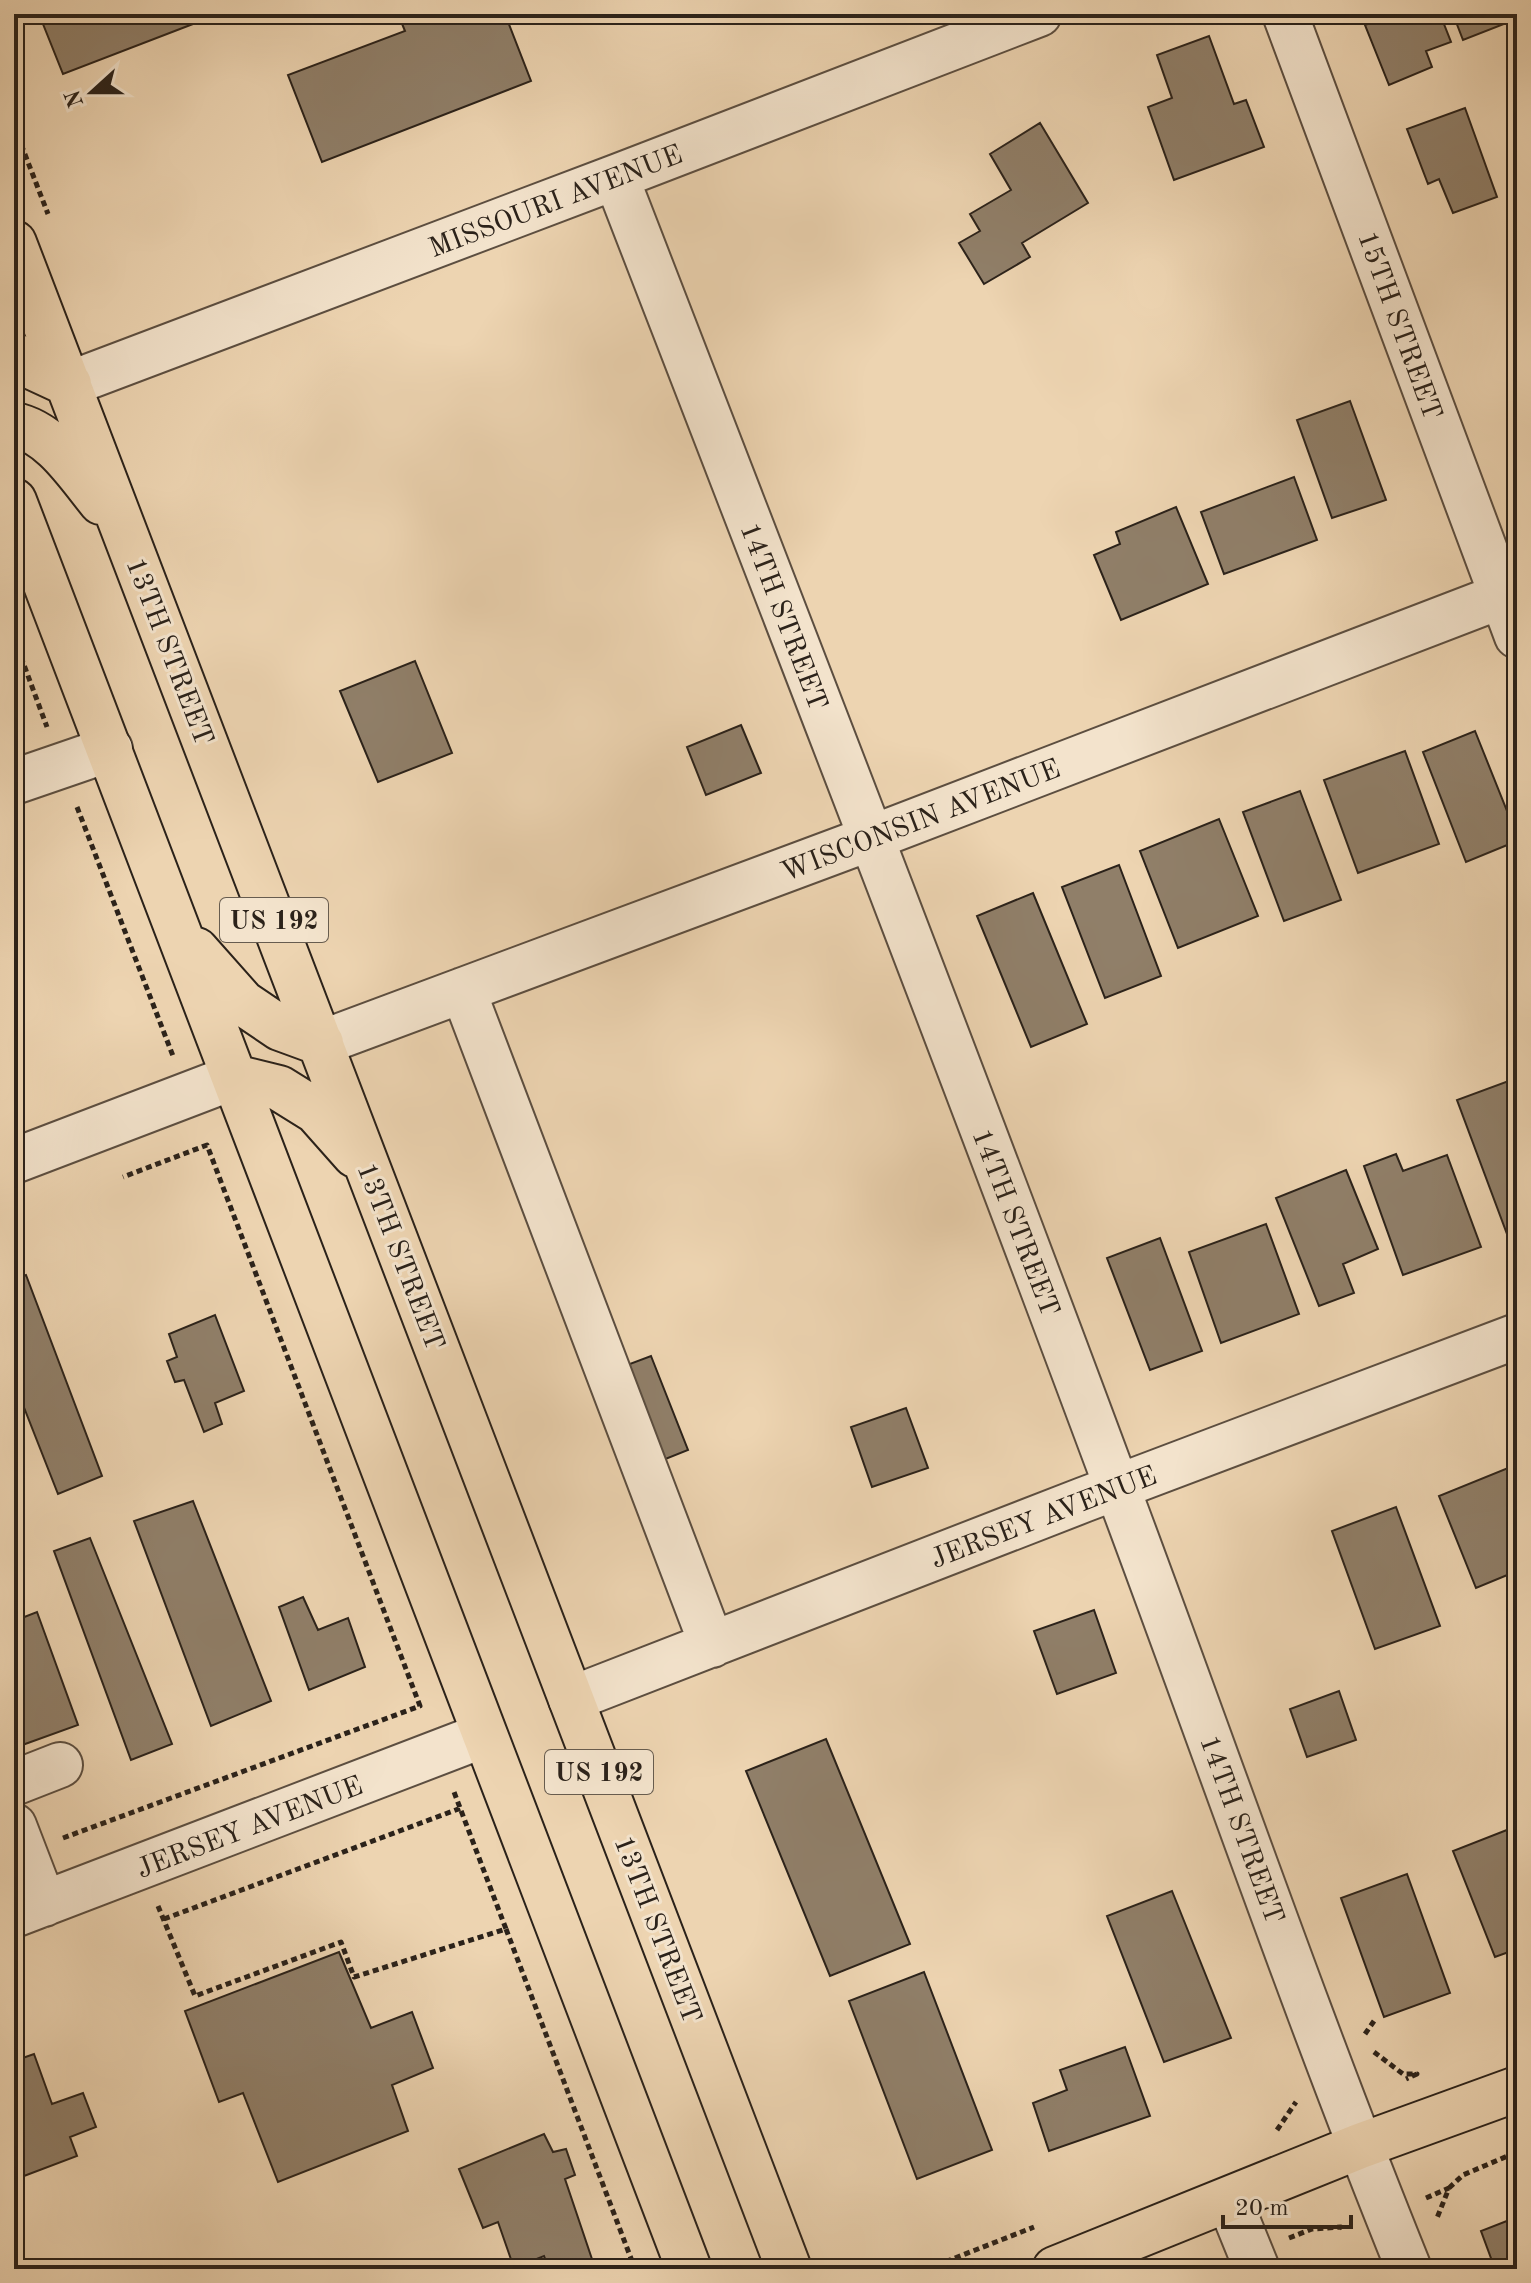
<svg xmlns="http://www.w3.org/2000/svg" width="1531" height="2283" font-family="'Old Standard TT',serif">
	<rect width="100%" height="100%" fill="#edd4b1"/>
	<filter id="stains"><feTurbulence type="fractalNoise" baseFrequency=".0025" numOctaves="4"/><feColorMatrix values="0 0 0 0 .2 0 0 0 0 .09 0 0 0 0 .02 0 0 0 .5 -.17"/></filter>
	<radialGradient id="worn" r=".72"><stop offset=".6" stop-color="#630" stop-opacity="0"/><stop offset="1" stop-color="#630" stop-opacity=".3"/></radialGradient>
	<!-- building -->
	<path fill="#907f69" stroke="#2b221a" stroke-width="2" d="M39 14H219L63 74Z
		M398 14H505L531 81 322 162 288 75 405 31Z
		M1370 14H1440L1451 42 1426 51 1432 67 1389 85 1365 25 1373 22Z
		M1453 14H1505L1509 22 1463 40Z
		M1209 36 1234 104 1246 100 1264 147 1174 180 1148 107 1172 98 1157 55Z
		M1465 108 1497 197 1453 213 1439 179 1428 184 1407 129Z
		M1040 123 1088 203 1022 243 1030 257 984 284 959 243 980 231 970 214 1011 190 990 154Z
		M1350 401 1386 500 1332 518 1297 420Z
		M1294 477 1317 540 1224 574 1201 512Z
		M1176 507 1208 584 1121 620 1094 555 1120 544 1116 532Z
		M415 661 452 753 378 782 340 691Z
		M741 725 761 773 706 795 687 747Z
		M1475 731 1517 836V841L1466 862 1423 752Z
		M1405 751 1439 844 1358 873 1324 780Z
		M1300 791 1341 900 1284 921 1243 812Z
		M1219 819 1258 916 1178 948 1140 851Z
		M1119 865 1161 976 1105 998 1062 887Z
		M1033 893 1087 1024 1031 1047 977 916Z
		M1514 1079 1517 1088V1231L1507 1234 1457 1100Z
		M1396 1154 1403 1171 1447 1155 1481 1247 1403 1275 1364 1166Z
		M1346 1170 1378 1249 1343 1264 1354 1293 1319 1306 1276 1198Z
		M1266 1224 1299 1314 1221 1343 1189 1252Z
		M1160 1238 1202 1351 1150 1370 1107 1258Z
		M26 1275 102 1476 58 1494 14 1382V1279Z
		M215 1315 244 1391 215 1403 222 1424 204 1432 184 1380 175 1382 167 1361 177 1357 169 1334Z
		M651 1356 688 1450 663 1460 627 1365Z
		M906 1408 928 1468 872 1487 851 1427Z
		M1508 1468 1517 1489V1571L1476 1588 1439 1496Z
		M193 1501 271 1701 211 1726 134 1521Z
		M1396 1507 1440 1626 1375 1649 1332 1531Z
		M90 1538 172 1744 131 1760 54 1551Z
		M303 1597 318 1630 348 1618 365 1667 309 1690 279 1607Z
		M1094 1610 1116 1673 1057 1694 1034 1631Z
		M37 1612 78 1725 14 1748V1621Z
		M1339 1691 1356 1740 1307 1757 1290 1709Z
		M826 1739 910 1944 830 1976 746 1771Z
		M1517 1826V1949L1495 1957 1453 1851Z
		M1407 1874 1450 1993 1384 2017 1341 1898Z
		M1172 1891 1231 2038 1164 2062 1107 1916Z
		M339 1952 371 2028 412 2012 433 2068 392 2085 408 2131 278 2182 243 2093 219 2102 185 2011Z
		M924 1972 992 2150 917 2179 849 2001Z
		M1125 2047 1150 2116 1049 2151 1033 2103 1067 2090 1060 2070Z
		M34 2054 52 2104 83 2093 96 2127 70 2137 77 2156 16 2179 14 2061Z
		M544 2134 553 2152 566 2149 575 2175 565 2179 595 2268 593 2269H549L544 2256 514 2268 498 2222 483 2228 459 2169Z
		M1517 2217V2269H1495L1481 2231Z"/>
	<g fill="none" stroke-linecap="round" stroke-linejoin="round">
		<defs>
			<path id="minor" d="M1285 14 1517 636
				M616 177C785 614 955 1051 1118 1490 1215 1749 1305 2012 1409 2269
				M69 384 616 177 1039 14
				M14 782 110 749
				M463 990 712 1645
				M321 1043 871 838 1517 590
				M14 1161 234 1077
				M571 1699 1083 1500 1517 1336
				M14 1783 60 1765
				M14 1826 44 1904
				M14 1915 484 1735
				M1229 2200 1257 2269"/>
			<path id="major" d="M1055 2269 1360 2146 1517 2089"/>
			<path id="highway" d="M14 243 789 2269
				M14 355 28 365 69 384
				M14 425C52 432 78 474 101 502
				M14 501C241 1089 463 1680 689 2269
				M196 950 243 1003 280 1028 321 1043
				M234 1077 279 1088 316 1111 355 1155"/>
		</defs>
		<!-- minor casing -->
		<use href="#minor" stroke="#5c4e40" stroke-width="48"/>
		<!-- major casing -->
		<use href="#major" stroke="#2b221a" stroke-width="48"/>
		<!-- highway casing -->
		<use href="#highway" stroke="#2b221a" stroke-width="48"/>
		<!-- path -->
		<path stroke="#2b221a" stroke-width="5" stroke-dasharray="6 4" stroke-linecap="butt" d="M14 126 48 214
			M14 638 47 727
			M77 807 173 1056
			M63 1838 420 1706 207 1145 123 1177
			M158 1906 195 1996 341 1942 354 1977 506 1929 454 1792
			M164 1919 461 1808
			M506 1929 635 2269
			M1365 2034 1374 2021
			M1374 2052 1403 2074H1417L1406 2079
			M1277 2130 1296 2102
			M1449 2188 1463 2175 1517 2152
			M1426 2198 1449 2188 1437 2218
			M1289 2238 1312 2229 1341 2227 1344 2230
			M838 2264 848 2269
			M927 2269 1034 2227"/>
		<!-- minor -->
		<use href="#minor" stroke="#f3e3cc" stroke-width="44"/>
		<!-- major -->
		<use href="#major" stroke="#edd4b1" stroke-width="44"/>
		<!-- highway -->
		<use href="#highway" stroke="#edd4b1" stroke-width="44"/>
	</g>
	<g text-anchor="middle" stroke-width="6" stroke-linejoin="round" paint-order="stroke">
		<!-- shield labels -->
		<g fill="#f3e3cc" stroke="#675c4f" stroke-width="2">
			<rect x="220" y="898" width="108" height="44" rx="6"/>
			<rect x="545" y="1750" width="108" height="44" rx="6"/>
		</g>
		<g font-size="26" font-weight="bold" fill="#2b221a">
			<text x="274" y="929">US 192</text>
			<text x="599" y="1781">US 192</text>
		</g>
		<!-- street labels -->
		<g font-size="28" fill="#2b221a" stroke="#f3e3cc">
			<text transform="translate(555 200) rotate(-21)" y="10">MISSOURI AVENUE</text>
			<text transform="translate(1401 325) rotate(70)" y="10">15TH STREET</text>
			<text transform="translate(785 616) rotate(69)" y="10">14TH STREET</text>
			<text transform="translate(171 651) rotate(69)" y="10">13TH STREET</text>
			<text transform="translate(920 819) rotate(-21)" y="10">WISCONSIN AVENUE</text>
			<text transform="translate(1017 1222) rotate(69)" y="10">14TH STREET</text>
			<text transform="translate(402 1256) rotate(69)" y="10">13TH STREET</text>
			<text transform="translate(1043 1516) rotate(-21)" y="10">JERSEY AVENUE</text>
			<text transform="translate(249 1826) rotate(-21)" y="10">JERSEY AVENUE</text>
			<text transform="translate(1243 1829) rotate(70)" y="10">14TH STREET</text>
			<text transform="translate(659 1929) rotate(69)" y="10">13TH STREET</text>
		</g>
	</g>
	<!-- margin -->
	<rect width="1531" height="2283" fill="none" stroke="#edd4b1" stroke-width="48"/>
	<rect x="16" y="16" width="1499" height="2251" fill="none" stroke="#2b221a" stroke-width="4"/>
	<rect x="24" y="24" width="1483" height="2235" fill="none" stroke="#2b221a" stroke-width="2"/>
	<!-- north arrow -->
	<g transform="translate(92 92) rotate(249)" stroke="#f3e3cc" stroke-width="6" paint-order="stroke">
	<path d="M0-6L14 30L0 20L-14 30Z" fill="#2b221a"/>
	<text y="-12" font-size="22" font-weight="bold" text-anchor="middle" fill="#2b221a">N</text>
	</g>
	<!-- scale -->
	<path d="M1223 2215v12h128v-12" fill="none" stroke="#2b221a" stroke-width="4"/>
	<text x="1235" y="2215" font-size="24" fill="#2b221a" stroke="#f3e3cc" stroke-width="6" paint-order="stroke">20 m</text>
	<rect width="100%" height="100%" filter="url(#stains)"/>
	<rect width="100%" height="100%" fill="url(#worn)"/>
</svg>
